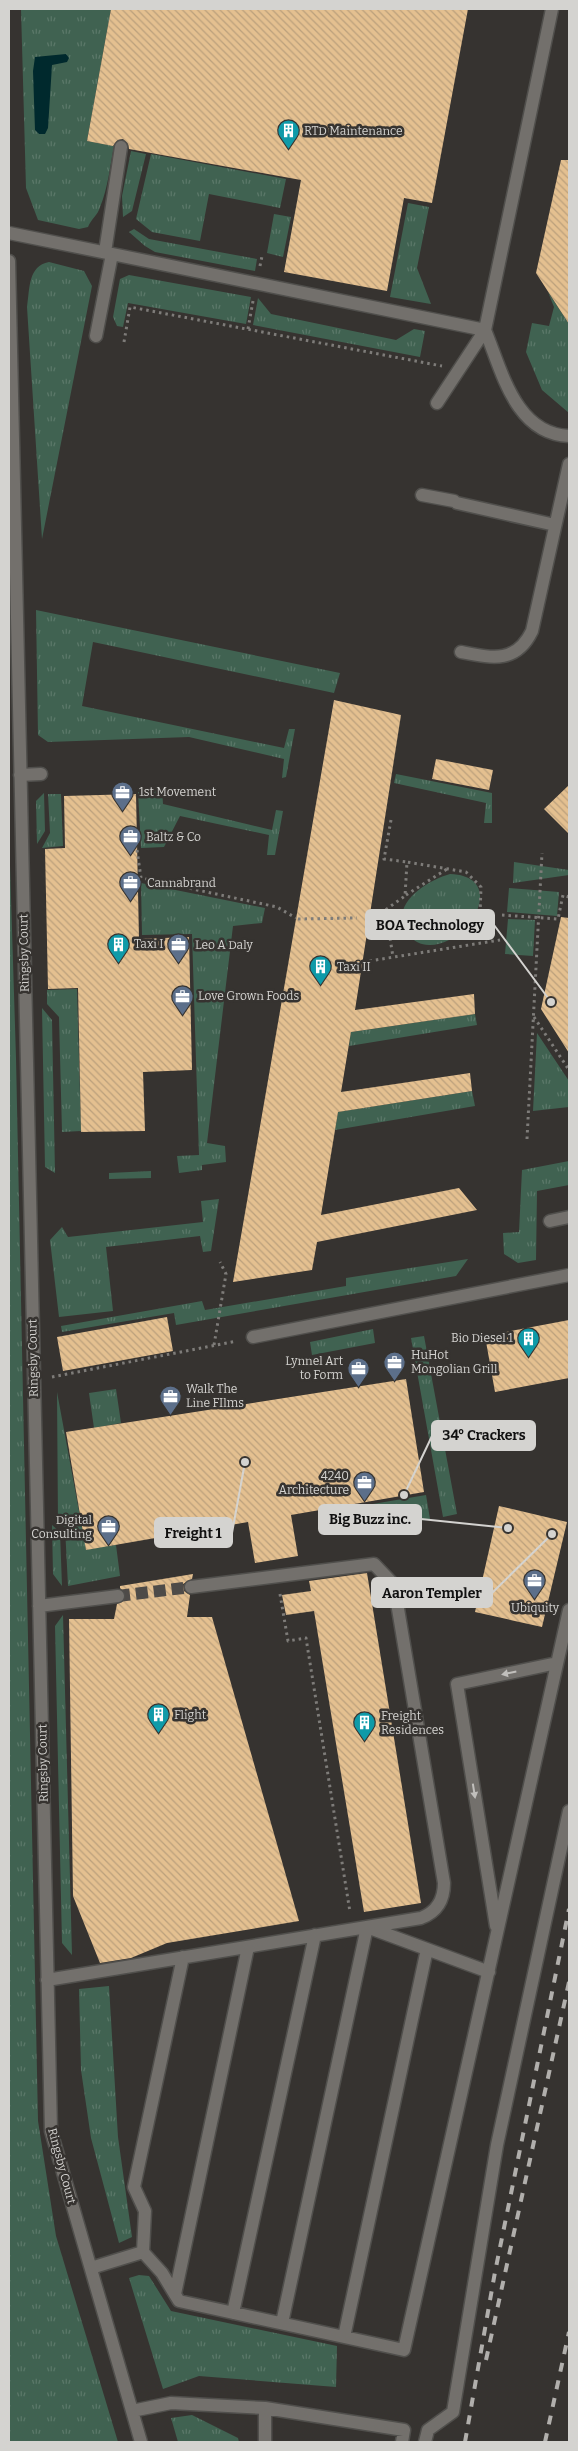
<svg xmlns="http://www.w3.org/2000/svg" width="578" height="2451" font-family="Bitter,serif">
	<defs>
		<pattern id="grass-tufts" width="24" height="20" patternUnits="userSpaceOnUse" patternTransform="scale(1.25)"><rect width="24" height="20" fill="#406251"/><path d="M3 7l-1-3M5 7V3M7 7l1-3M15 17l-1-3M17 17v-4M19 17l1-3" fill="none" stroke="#5b7869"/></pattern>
		<pattern id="building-back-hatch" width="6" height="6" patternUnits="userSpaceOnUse" patternTransform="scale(1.25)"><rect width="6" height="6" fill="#e4c090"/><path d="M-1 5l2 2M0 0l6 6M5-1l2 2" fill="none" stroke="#bba07c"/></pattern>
	</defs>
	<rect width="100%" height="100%" fill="#363330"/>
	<!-- grass -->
	<path fill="url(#grass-tufts)" d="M21 9H111L87 141 114 146C110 166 108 188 100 207 98 215 91 219 88 227L79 229 38 220 26 188Z
		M131 151 146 154 132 211 123 217 122 196Z
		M151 154 286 179 280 208 209 194 200 241 152 232 136 219Z
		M408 203 429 207 417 268 431 304 390 297Z
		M274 214 291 217 283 257 267 253Z
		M134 229 149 239 257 259 255 271 155 252 145 246 129 232Z
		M49 262 84 271 92 286 42 539 27 307C30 288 28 266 49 262Z
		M129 275 251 297 246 324 128 303 123 327 117 326 113 317 120 279Z
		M548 292 569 324V413L542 390 526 352 532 323 549 326 554 307Z
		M258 298 271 314 396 340 414 329 425 331 420 357 253 325Z
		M36 610 340 673 334 693 93 642 82 706 284 748 289 729H295L286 777 282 778 284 759 189 737 48 742 38 735Z
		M396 774 492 793V823H484L486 803 394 783Z
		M162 789 163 804 272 830 276 810 283 811 275 855H267L269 835 180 816 164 847 141 848 138 792Z
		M44 793 45 831 37 844 36 801Z
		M48 794H61L63 846 42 848 50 833Z
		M9 833 16 1058 38 2121 56 2236 118 2442H9Z
		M514 862 569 870V875L513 883Z
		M450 874C509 876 470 946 429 945 421 945 413 941 409 935 386 907 425 881 450 874Z
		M141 883 265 908 262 923 233 926 207 1143 225 1146 226 1162 202 1165V1170L179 1173 177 1156 199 1155 192 934 142 935Z
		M509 888 559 892 557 916 507 912Z
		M508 919 535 920 533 956 505 954Z
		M77 989 81 1131 62 1132 59 1017 47 1004V990Z
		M42 1008 52 1020 55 1173 45 1167Z
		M475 1014 477 1025 349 1046 351 1032Z
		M537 1033 569 1081V1107L533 1111Z
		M472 1091 475 1106 335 1130 338 1112Z
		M569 1161V1185L537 1191 536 1260 518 1263 504 1254 503 1233 519 1232 522 1170Z
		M151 1171V1178L109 1179V1173Z
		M219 1199 211 1251 203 1252 200 1236 106 1247 113 1311 59 1317 50 1240 62 1227 68 1237 203 1222 201 1201Z
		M468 1259 456 1276 176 1325 174 1313 62 1332 61 1326 202 1301 205 1310 346 1286V1278Z
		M373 1329 375 1343 312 1355 310 1342Z
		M424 1336 457 1514 443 1517 411 1338Z
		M116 1389 121 1423 94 1428 89 1393Z
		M57 1392 86 1549 116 1545 120 1576 68 1586 65 1527 58 1523Z
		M426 1495 430 1519 365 1530 361 1506Z
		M52 1525 60 1532 62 1586 53 1574Z
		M63 1615 72 1955 62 1943 55 1626Z
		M109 1986 118 2137 132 2237 119 2243 91 2138 81 2070 79 1989Z
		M139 2275 149 2276 171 2311 337 2346 336 2387 199 2376 163 2389 129 2278Z
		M192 2415 238 2438 239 2442H178L171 2418Z"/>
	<!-- water -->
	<path fill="#00292d" d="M66 54 69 58 67 62 52 65 48 128 45 134H39L35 130 33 71 35 57Z"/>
	<!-- building -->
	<path fill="url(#building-back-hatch)" d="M111 9H468L432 203 404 198 387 291 284 272 301 180 129 149 128 144 123 139 118 140 113 146 87 141Z
		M561 160H569V324L536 273Z
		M334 700 401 715 355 1010 474 994 475 1014 351 1032 341 1092 470 1073 472 1091 338 1112 321 1215 459 1188 477 1210 317 1242 312 1270 233 1282Z
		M436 759 493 770 489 790 432 779Z
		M569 785V834L544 809Z
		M136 794 139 939 189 937 192 1070 143 1072 145 1131 81 1132 78 988 48 989 45 849 65 848 64 796Z
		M561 917 569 918V1053L541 1009Z
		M167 1317 173 1351 63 1371 57 1337Z
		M569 1320V1378L495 1392 485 1336Z
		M406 1379 424 1492 291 1515 298 1556 255 1563 248 1522 86 1550 66 1432Z
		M499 1506 567 1522 542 1627 475 1612Z
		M367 1573 421 1903 364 1912 314 1611 286 1615 282 1595 311 1591 309 1581Z
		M193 1574 192 1579 183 1584 184 1591 190 1595 187 1617H212L299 1921 167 1943 131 1958 100 1963 73 1896 69 1619H114L117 1604 126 1599V1594L120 1588V1586Z"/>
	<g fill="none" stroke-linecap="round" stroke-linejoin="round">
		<!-- minor-tunnel -->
		<path stroke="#4e4b48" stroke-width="12" stroke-dasharray="12 6" stroke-linecap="butt" d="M118 1596 191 1587"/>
		<defs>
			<path id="minor" d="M9 233 485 330
				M105 252 121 147
				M9 261 51 2131 141 2442
				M485 330C502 371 515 434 569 436
				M96 336 112 254
				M437 403 485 330 552 9
				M422 495 454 501
				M457 503 555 525
				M461 652C492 658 516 664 532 631L569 464
				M20 775 41 774
				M550 1221 569 1217
				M253 1337 569 1275
				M39 1606 118 1596
				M496 1926 457 1684 557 1663
				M183 1957 134 2187 145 2211 143 2252 162 2273 179 2301 404 2350 569 1610
				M47 1980 421 1918C437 1912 444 1900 444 1883L394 1585 374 1564 191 1587
				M91 2268 143 2252
				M175 2294 248 1947
				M233 2313 315 1935
				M282 2323 367 1927 489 1972
				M344 2337 427 1949
				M265 2408V2442
				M132 2411 171 2403 265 2408 404 2430 402 2442
				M425 2442 428 2430 453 2412 497 2145 569 1811"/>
		</defs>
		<!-- minor casing -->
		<use href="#minor" stroke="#504f4c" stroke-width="15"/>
		<!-- path -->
		<path stroke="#7e7c79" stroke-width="3" stroke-dasharray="2.5 4" stroke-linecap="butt" d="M260 266 262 256
			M248 329 253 301
			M124 342 130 307 442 366
			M391 820 384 859 407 862
			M137 850 141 878 277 907 296 918
			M406 895 447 869
			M502 915 558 919 563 895 569 897
			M369 918H374L405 896 407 862 466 872 481 887 479 943
			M374 918 390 938 393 957
			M298 919 357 918
			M363 962 500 940
			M534 1017 569 1070
			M527 1139 542 853
			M214 1345 226 1274 220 1262
			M52 1377 237 1341
			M280 1594 288 1641 306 1638 350 1912"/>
		<!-- minor -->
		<use href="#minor" stroke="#73706c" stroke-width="12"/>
		<!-- rail -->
		<path stroke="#b1afac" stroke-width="4" stroke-dasharray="9 9" stroke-linecap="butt" d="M486 2360 569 1982
			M465 2442 495 2272 569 1909
			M545 2442 569 2332"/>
	</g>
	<!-- one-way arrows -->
	<defs><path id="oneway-solid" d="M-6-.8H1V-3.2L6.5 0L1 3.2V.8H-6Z" transform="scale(1.25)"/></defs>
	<g fill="#c1bfbc">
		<use href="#oneway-solid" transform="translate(509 1673) rotate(168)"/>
		<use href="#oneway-solid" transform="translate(474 1791) rotate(81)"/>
	</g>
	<!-- icons -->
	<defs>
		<symbol id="building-pin" viewBox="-11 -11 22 30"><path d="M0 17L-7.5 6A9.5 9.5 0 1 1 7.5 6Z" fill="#0f9aa8" stroke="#363330"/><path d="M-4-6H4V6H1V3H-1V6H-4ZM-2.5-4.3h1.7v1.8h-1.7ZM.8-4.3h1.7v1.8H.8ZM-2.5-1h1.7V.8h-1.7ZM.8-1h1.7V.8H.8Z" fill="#fff"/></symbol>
		<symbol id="office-pin" viewBox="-11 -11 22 30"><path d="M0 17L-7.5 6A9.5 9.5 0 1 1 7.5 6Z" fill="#5c6f8a" stroke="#363330"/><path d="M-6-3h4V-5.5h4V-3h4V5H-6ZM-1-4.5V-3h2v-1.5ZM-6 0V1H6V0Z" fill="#fff"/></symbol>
	</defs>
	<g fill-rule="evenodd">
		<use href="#building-pin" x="276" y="118" width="25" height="34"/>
		<use href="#office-pin" x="110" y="780" width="25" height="34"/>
		<use href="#office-pin" x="118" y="824" width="25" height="34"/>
		<use href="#office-pin" x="118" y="870" width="25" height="34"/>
		<use href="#building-pin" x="106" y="932" width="25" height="34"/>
		<use href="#office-pin" x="166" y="932" width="25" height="34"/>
		<use href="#building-pin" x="308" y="954" width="25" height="34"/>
		<use href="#office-pin" x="170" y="984" width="25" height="34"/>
		<use href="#building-pin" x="516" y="1326" width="25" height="34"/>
		<use href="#office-pin" x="382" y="1350" width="25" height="34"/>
		<use href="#office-pin" x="346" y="1356" width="25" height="34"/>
		<use href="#office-pin" x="158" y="1384" width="25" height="34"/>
		<use href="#office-pin" x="352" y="1470" width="25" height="34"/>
		<use href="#office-pin" x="96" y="1514" width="25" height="34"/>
		<use href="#office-pin" x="522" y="1568" width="25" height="34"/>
		<use href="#building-pin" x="146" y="1702" width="25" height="34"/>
		<use href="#building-pin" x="352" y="1710" width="25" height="34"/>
	</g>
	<g text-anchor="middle" stroke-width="5" stroke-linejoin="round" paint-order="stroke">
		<!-- poi labels -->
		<g font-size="12" fill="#d4d3d0" stroke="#363330" text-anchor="start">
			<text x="304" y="135">RTD Maintenance</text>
			<text x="139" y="796">1st Movement</text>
			<text x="146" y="841">Baltz &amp; Co</text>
			<text x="147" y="887">Cannabrand</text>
			<text x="134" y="948">Taxi I</text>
			<text x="195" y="949">Leo A Daly</text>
			<text x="337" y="971">Taxi II</text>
			<text x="198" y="1000">Love Grown Foods</text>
			<text x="513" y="1342" text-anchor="end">Bio Diesel 1</text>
			<text x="411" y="1359">HuHot<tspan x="411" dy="14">Mongolian Grill</tspan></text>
			<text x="343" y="1365" text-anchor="end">Lynnel Art<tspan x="343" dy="14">to Form</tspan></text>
			<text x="186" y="1393">Walk The<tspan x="186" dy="14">Line FIlms</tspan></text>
			<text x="349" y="1480" text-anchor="end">4240<tspan x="349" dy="14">Architecture</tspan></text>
			<text x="92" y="1524" text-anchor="end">Digital<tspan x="92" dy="14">Consulting</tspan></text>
			<text x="535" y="1612" text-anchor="middle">Ubiquity</text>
			<text x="174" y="1719">Flight</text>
			<text x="381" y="1720">Freight<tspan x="381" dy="14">Residences</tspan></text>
		</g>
		<!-- street labels -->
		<g font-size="12" fill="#d4d3d0" stroke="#363330">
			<text transform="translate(24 953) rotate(-91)" y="4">Ringsby Court</text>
			<text transform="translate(33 1358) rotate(-91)" y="4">Ringsby Court</text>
			<text transform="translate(43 1763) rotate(-91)" y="4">Ringsby Court</text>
			<text transform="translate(62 2166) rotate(75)" y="4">Ringsby Court</text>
		</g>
	</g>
	<!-- callouts -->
	<path fill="none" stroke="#d4d3d0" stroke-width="2" d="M551 1002L494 925M404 1495L432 1436M508 1528L421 1519M245 1462L232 1533M552 1534L492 1593"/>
	<g fill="#d4d3d0" stroke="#363330" stroke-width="2">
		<circle cx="551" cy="1002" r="5"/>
		<circle cx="404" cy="1495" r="5"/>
		<circle cx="508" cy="1528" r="5"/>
		<circle cx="245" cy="1462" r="5"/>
		<circle cx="552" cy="1534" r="5"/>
	</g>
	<g fill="#d4d3d0" stroke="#d4d3d0" stroke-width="2">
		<rect x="366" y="910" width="128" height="29" rx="5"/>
		<rect x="432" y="1421" width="103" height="29" rx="5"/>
		<rect x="319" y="1505" width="102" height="29" rx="5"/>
		<rect x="155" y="1518" width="77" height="29" rx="5"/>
		<rect x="372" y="1578" width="120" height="29" rx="5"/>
	</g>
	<g font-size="14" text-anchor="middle" font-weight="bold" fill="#111">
		<text x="430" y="930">BOA Technology</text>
		<text x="484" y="1440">34° Crackers</text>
		<text x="370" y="1524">Big Buzz inc.</text>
		<text x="193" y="1538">Freight 1</text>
		<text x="432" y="1598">Aaron Templer</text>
	</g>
	<!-- border -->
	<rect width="578" height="2451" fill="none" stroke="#d4d3d0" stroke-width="20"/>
</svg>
